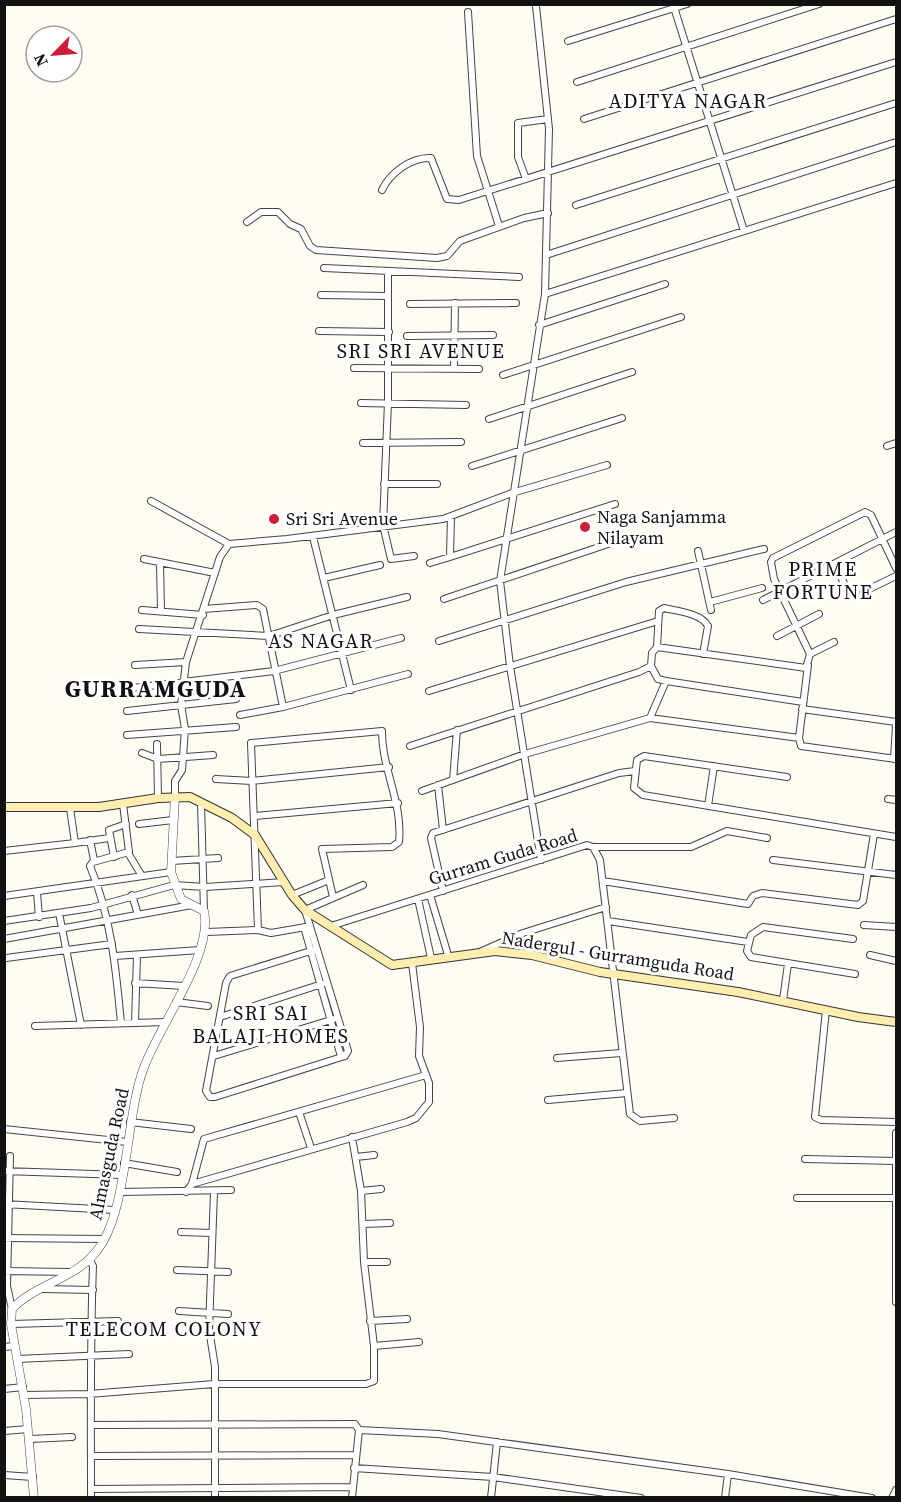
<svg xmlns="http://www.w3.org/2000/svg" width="901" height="1502" font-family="'Source Serif 4',serif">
	<rect width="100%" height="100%" fill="#fffcf4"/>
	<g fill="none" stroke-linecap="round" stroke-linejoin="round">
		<defs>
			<path id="minor" d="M673 4 744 231
				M536 6 549 129 545 294 500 581 510 666 541 860
				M468 12 477 156 499 226
				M568 41 687 4
				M577 82 819 4
				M584 119 896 19
				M526 179 518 157V123L548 119
				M382 190C390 173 411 157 431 158L447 199 459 200 896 62
				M576 205 896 103
				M247 222 261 212H278L290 224 301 229 310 246 316 250 437 258 447 256 460 241 524 218 548 213
				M546 255 896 142
				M324 268 519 277
				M388 271V402L383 525 391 559 414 556
				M545 294 896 183
				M321 295 387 296
				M410 304 516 303
				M539 325 665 284
				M319 331 389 332
				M407 336 493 335
				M354 368 479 369
				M454 368 455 303
				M503 375 681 317
				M361 403 466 405
				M489 419 632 372
				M363 443 461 442
				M887 446 896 443
				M472 466 622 418
				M384 484H437
				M151 501 229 544 287 539 443 519 512 493 607 465
				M451 516 450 557 615 504
				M313 537 351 690
				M698 551 711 610
				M144 559 215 573
				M160 562 161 611
				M430 563 450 557
				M835 564 847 590
				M324 578 380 565
				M863 592 896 576
				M444 599 617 541
				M763 600 896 532
				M710 602 762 588
				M204 609 257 605 263 609 283 707
				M142 610 203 615
				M139 629 269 636 333 615 407 597
				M777 636 819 614
				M439 641 626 582 764 549
				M657 647 659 611 664 608C677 611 701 613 708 626L703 654
				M810 654 834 642
				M135 665 186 662
				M808 665 799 738 801 746 896 759
				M651 666 658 679 666 681 803 702
				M124 689 274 671 401 638
				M429 691 658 621
				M802 709 896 722
				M127 711 236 699
				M240 715 283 707 408 674
				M650 718 666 681
				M127 735 236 727
				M157 744 158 798
				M410 746 639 672 651 666 652 653 657 647 806 668 810 654 774 579 771 562 773 558 865 512 871 515 896 568
				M142 753 158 759 213 755
				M894 759 896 725
				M787 777 644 756 637 760 634 788 643 795 896 837
				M216 779 252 781 389 767
				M453 780 457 730
				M438 785 443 830
				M422 791 525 754 650 718 799 738
				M175 797V781L182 770 183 757 185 729 181 705 186 662 220 557 229 544
				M888 799 896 800
				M201 803 204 911
				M708 806 714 766
				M255 816 398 803
				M139 824 173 820
				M90 840 94 860 90 866C111 916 116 969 121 1023
				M75 843 109 838
				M593 847H691L727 831 767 838
				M4 851 75 843 70 808
				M128 853 142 876
				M114 857 109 830 126 824
				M773 860 896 875
				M172 861 218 858
				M93 862 129 852 123 804
				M603 881 748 904 753 896 762 893 858 905 863 901 874 834
				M443 891 431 838 433 833 619 773 635 771
				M37 893 39 917
				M132 895 138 915
				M292 895 329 880
				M430 895 448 955
				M4 896 171 872
				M418 899 431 958
				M59 913 81 1025
				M4 921 91 908 174 885 205 887 284 882
				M608 921 748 942
				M864 925 896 927
				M331 926 587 845 593 847 600 860 630 1114 640 1121 674 1118
				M304 927 340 1053 345 1056
				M258 930 251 743 382 731C382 770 403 803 399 842L392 847 322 849 333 897
				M207 932 258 930 271 933 306 927
				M4 939 192 905
				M853 939 763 927 751 935 747 951 751 957 855 974
				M317 949 230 976 226 983 206 1091 210 1097H215L345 1056
				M482 951 523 933 606 907
				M870 955 896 961
				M115 956 200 950
				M6 958 112 944
				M135 983 184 986
				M783 1000 788 964
				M176 1002 208 1006
				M826 1010 815 1117 821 1120 896 1122
				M220 1017 322 984
				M135 1023 137 955
				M35 1026 166 1022
				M214 1056 334 1019
				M345 1056 348 1051 305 910 363 885
				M557 1058 621 1053
				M548 1100 627 1093
				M299 1112 311 1148
				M130 1122 191 1129
				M4 1129 127 1142
				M896 1133V1230
				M10 1156 7 1286 12 1309
				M356 1157 374 1155
				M805 1159 896 1161
				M124 1163 177 1172
				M4 1171 123 1175
				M192 1184 204 1139 426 1075
				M361 1191 381 1189
				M120 1192 231 1190
				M186 1192 192 1184 407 1122 416 1118 429 1102V1083L419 1056 420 1027 412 963
				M214 1192 209 1329 215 1367V1498
				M797 1198H896
				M4 1204 114 1210
				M363 1224 390 1223
				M181 1232 212 1233
				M4 1238 104 1239
				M89 1259 93 1266C90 1343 91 1420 91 1498
				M364 1262H387
				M177 1270 228 1272
				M4 1271 69 1272
				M43 1289 93 1290
				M896 1302V1230
				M179 1311 228 1314
				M370 1321 407 1319
				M11 1324 118 1321
				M374 1346 419 1342
				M4 1347 14 1346
				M17 1359 129 1354
				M4 1389 23 1387
				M24 1395 89 1394 214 1384H366L374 1381V1346L364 1262 361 1191 352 1137
				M91 1425 355 1424 359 1430 352 1498
				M359 1430 438 1434 728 1474 872 1498
				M4 1431 28 1429
				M30 1439 72 1437
				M91 1456 355 1455
				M354 1468 493 1477 641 1498
				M4 1475 33 1477
				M91 1489 353 1487
				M491 1498 497 1442
				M725 1498 728 1474
				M892 1498 896 1490"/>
			<path id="tertiary" d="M34 1498 26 1409 11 1324 12 1309C34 1285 74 1279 95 1253 128 1216 125 1120 143 1070 158 1026 214 955 204 911L181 899 171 872 175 797"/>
			<path id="secondary" d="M4 807H99L158 798 190 797 232 818 255 835 292 895 305 910 392 965 495 951 532 955 600 972 738 992 858 1017 896 1022"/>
		</defs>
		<!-- minor casing -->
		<use href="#minor" stroke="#444" stroke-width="8"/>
		<!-- tertiary casing -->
		<use href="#tertiary" stroke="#444" stroke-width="9"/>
		<!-- secondary casing -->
		<use href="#secondary" stroke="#333" stroke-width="10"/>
		<!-- minor -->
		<use href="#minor" stroke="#fff" stroke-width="6"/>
		<!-- tertiary -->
		<use href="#tertiary" stroke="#fff" stroke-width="8"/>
		<!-- secondary -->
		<use href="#secondary" stroke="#ffeeaf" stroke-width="8"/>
	</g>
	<!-- markers -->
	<g fill="#cc1e37" stroke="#fff" stroke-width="2">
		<circle cx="274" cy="519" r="6"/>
		<circle cx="585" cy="527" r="6"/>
	</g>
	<g text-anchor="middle" stroke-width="6" stroke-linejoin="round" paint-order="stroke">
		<!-- poi labels -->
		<g font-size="18" fill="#111" stroke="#fff" text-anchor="start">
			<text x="597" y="523">Naga Sanjamma<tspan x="597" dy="21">Nilayam</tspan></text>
			<text x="286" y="525">Sri Sri Avenue</text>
		</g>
		<!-- street labels -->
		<g font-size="18" fill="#111" stroke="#fff">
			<text transform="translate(503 857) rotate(-17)" y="6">Gurram Guda Road</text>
			<text transform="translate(618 956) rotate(9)" y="6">Nadergul - Gurramguda Road</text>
			<text transform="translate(109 1154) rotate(-78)" y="6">Almasguda Road</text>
		</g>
		<!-- neighbourhood labels -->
		<g font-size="20" letter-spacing="1.5" fill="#111" stroke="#fff">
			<text x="688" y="108">ADITYA NAGAR</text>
			<text x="421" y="358">SRI SRI AVENUE</text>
			<text x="823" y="576">PRIME<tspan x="823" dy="23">FORTUNE</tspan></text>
			<text x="321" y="648">AS NAGAR</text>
			<text x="271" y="1020">SRI SAI<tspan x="271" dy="23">BALAJI HOMES</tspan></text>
			<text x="164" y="1336">TELECOM COLONY</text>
		</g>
		<!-- district labels -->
		<g font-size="24" font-weight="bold" letter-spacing="1.5" fill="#111" stroke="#fff">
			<text x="156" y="697">GURRAMGUDA</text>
		</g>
	</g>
	<!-- border -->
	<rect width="901" height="1502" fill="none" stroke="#111111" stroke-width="12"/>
	<!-- north arrow -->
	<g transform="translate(54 54) rotate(245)"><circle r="28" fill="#ffffff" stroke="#a0a0a0" stroke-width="1.5"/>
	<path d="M0-4.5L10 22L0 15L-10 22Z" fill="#cc1e37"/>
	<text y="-9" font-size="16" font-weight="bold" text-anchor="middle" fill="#111111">N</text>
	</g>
</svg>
